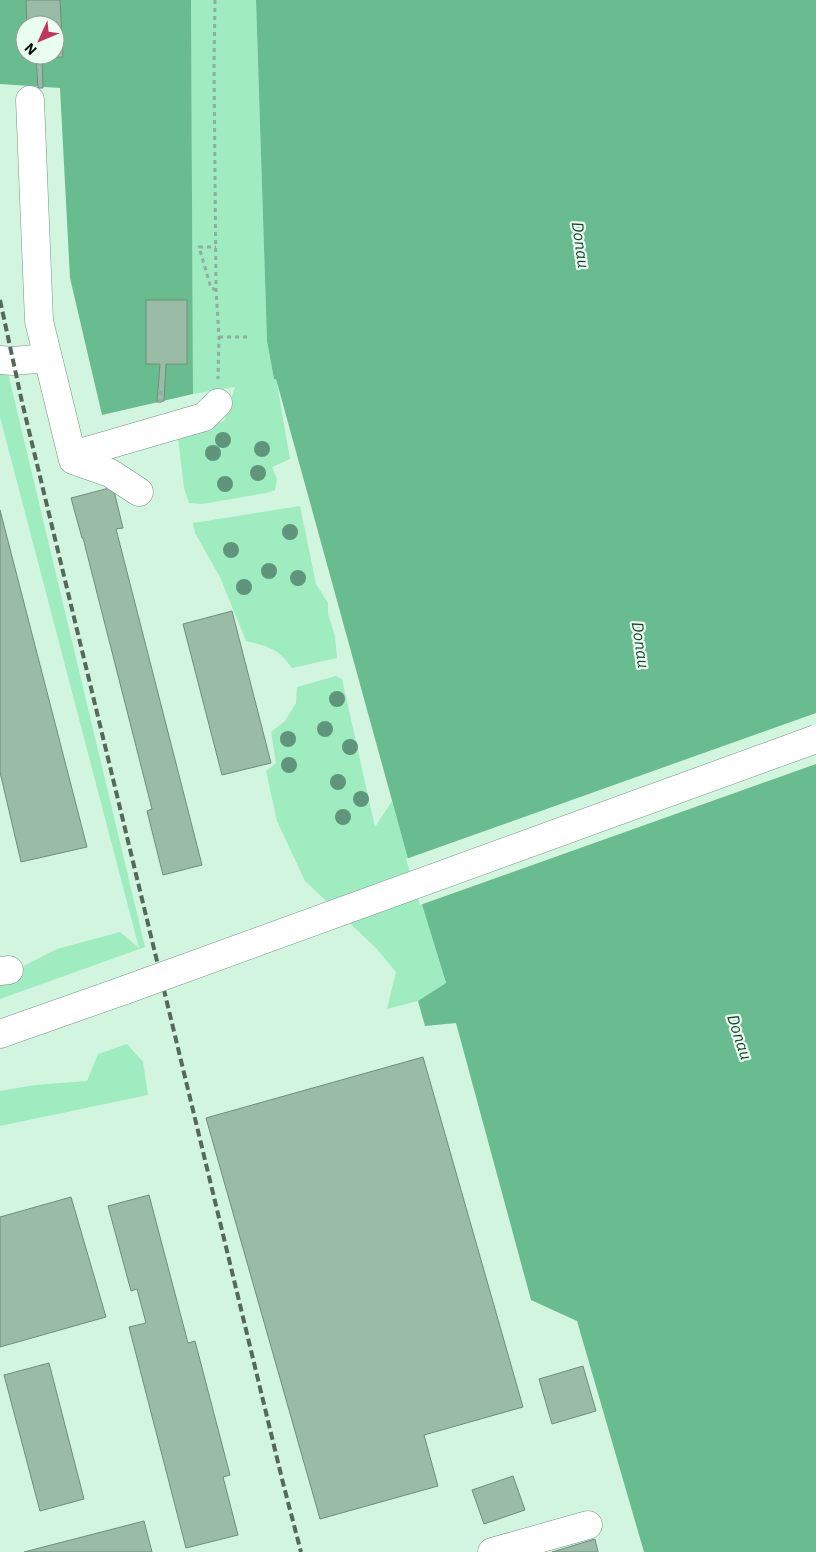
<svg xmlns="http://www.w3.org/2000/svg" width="816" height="1552" font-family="'IBM Plex Sans',sans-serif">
	<rect width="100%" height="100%" fill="#d2f5df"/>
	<!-- green -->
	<path fill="#9eecc0" d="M191 0H256L267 341 274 379 276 378 290 459 272 467 277 479 275 490 266 493 202 504 189 503 184 488 178 437 224 421 235 387 193 394Z
		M0 373H8L145 947 0 999V978L57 949 120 932 139 948 0 417Z
		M300 506 316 584 328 603V614L335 636 337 658 292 668C277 648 270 647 246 641L220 577 195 533 193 523Z
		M336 676 342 679 375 827 392 801 446 984 418 1001 387 1009 396 972 376 948 305 881 277 821 266 771 276 763 271 732 285 721 296 703 297 687Z
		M127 1044 143 1062 148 1095 0 1126V1091L35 1085 87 1081 98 1054Z"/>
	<!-- water -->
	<path fill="#68bc8f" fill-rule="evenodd" d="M0 0H191L193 394 102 415 70 278 60 88 0 84ZM25 25H55V55H25Z
		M256 0H816V1552H644L577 1321 531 1300 456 1023 425 1026 418 1001 446 983 407 855 276 379H274L267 341Z"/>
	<!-- pier -->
	<path fill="#d2f5df" d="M816 713V764L420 905 406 859Z"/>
	<!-- building -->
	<path fill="#9abca7" stroke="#6d8e7b" d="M26 0H60L63 57 42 58 43 88H38L36 58H29V55H55V25H27Z
		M146 300H187V364H166L164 401 157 402 160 364H146Z
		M113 487 123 528 116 529 202 865 163 875 147 811 152 809 83 538H82L71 498Z
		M0 510 87 847 21 862 0 772Z
		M232 611 271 763 222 775 183 624Z
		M423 1057 523 1407 424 1435 438 1486 320 1519 206 1118Z
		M149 1195 188 1343 195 1341 230 1475 223 1477 238 1535 186 1548 129 1327 146 1323 137 1289 131 1291 108 1206Z
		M71 1197 106 1317 0 1347V1217Z
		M49 1363 84 1499 40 1511 4 1375Z
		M583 1366 596 1411 552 1424 539 1379Z
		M513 1476 525 1510 484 1524 472 1490Z
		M144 1521 152 1552H24Z
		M595 1539 598 1552H552Z"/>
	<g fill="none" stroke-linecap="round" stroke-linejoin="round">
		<defs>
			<path id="minor" d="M30 100 39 321 73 460 110 473 139 492
				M0 360 13 361 48 358
				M71 449 80 453 204 417 218 403
				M0 971 9 970
				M492 1552 588 1525"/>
			<path id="major" d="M0 1034 125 990"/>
		</defs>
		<!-- minor casing -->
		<use href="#minor" stroke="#759582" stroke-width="29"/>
		<!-- major casing -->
		<use href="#major" stroke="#759582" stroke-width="29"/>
		<!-- path -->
		<path stroke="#91ad9c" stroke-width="3" stroke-dasharray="4 4" stroke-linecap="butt" d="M215 0 214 64 216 289 219 337 218 379
			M216 290 211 288 199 247H216
			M219 337H249
			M160 403 161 391"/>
		<!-- minor -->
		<use href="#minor" stroke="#fff" stroke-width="28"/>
		<!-- major -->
		<use href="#major" stroke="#fff" stroke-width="28"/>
		<!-- rail -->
		<path stroke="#54695c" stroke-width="4" stroke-dasharray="8 4" stroke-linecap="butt" d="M0 300 22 402 283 1483 301 1552"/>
		<defs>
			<path id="major-bridge" d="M125 990 816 739"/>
		</defs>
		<!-- major-bridge casing -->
		<use href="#major-bridge" stroke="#759582" stroke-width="29" stroke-linecap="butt"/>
		<!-- major-bridge -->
		<use href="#major-bridge" stroke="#fff" stroke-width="28"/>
	</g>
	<!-- trees -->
	<g fill="#5e957b">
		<circle cx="223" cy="440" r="8"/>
		<circle cx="262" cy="449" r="8"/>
		<circle cx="213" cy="453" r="8"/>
		<circle cx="258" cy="473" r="8"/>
		<circle cx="225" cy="484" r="8"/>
		<circle cx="290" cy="532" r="8"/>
		<circle cx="231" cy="550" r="8"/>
		<circle cx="269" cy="571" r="8"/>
		<circle cx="298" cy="578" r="8"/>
		<circle cx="244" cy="587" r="8"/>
		<circle cx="337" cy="699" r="8"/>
		<circle cx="325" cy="729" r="8"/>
		<circle cx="288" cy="739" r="8"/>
		<circle cx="350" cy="747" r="8"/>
		<circle cx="289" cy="765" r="8"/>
		<circle cx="338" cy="782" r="8"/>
		<circle cx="361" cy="799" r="8"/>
		<circle cx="343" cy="817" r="8"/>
	</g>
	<g text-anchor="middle" stroke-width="4.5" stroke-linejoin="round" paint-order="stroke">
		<!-- water labels -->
		<g font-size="16" font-style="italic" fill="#1b3f2c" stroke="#e9fef1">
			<text transform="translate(581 245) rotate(82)" y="6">Donau</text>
			<text transform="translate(641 645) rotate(82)" y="6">Donau</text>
			<text transform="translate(740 1037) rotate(72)" y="6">Donau</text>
		</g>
	</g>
	<!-- north arrow -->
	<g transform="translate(40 40) rotate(226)"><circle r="24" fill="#e9fef1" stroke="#8e9f95"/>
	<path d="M0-4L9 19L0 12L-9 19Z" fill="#c3355d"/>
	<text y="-8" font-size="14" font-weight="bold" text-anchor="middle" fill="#05110a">N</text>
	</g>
</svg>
